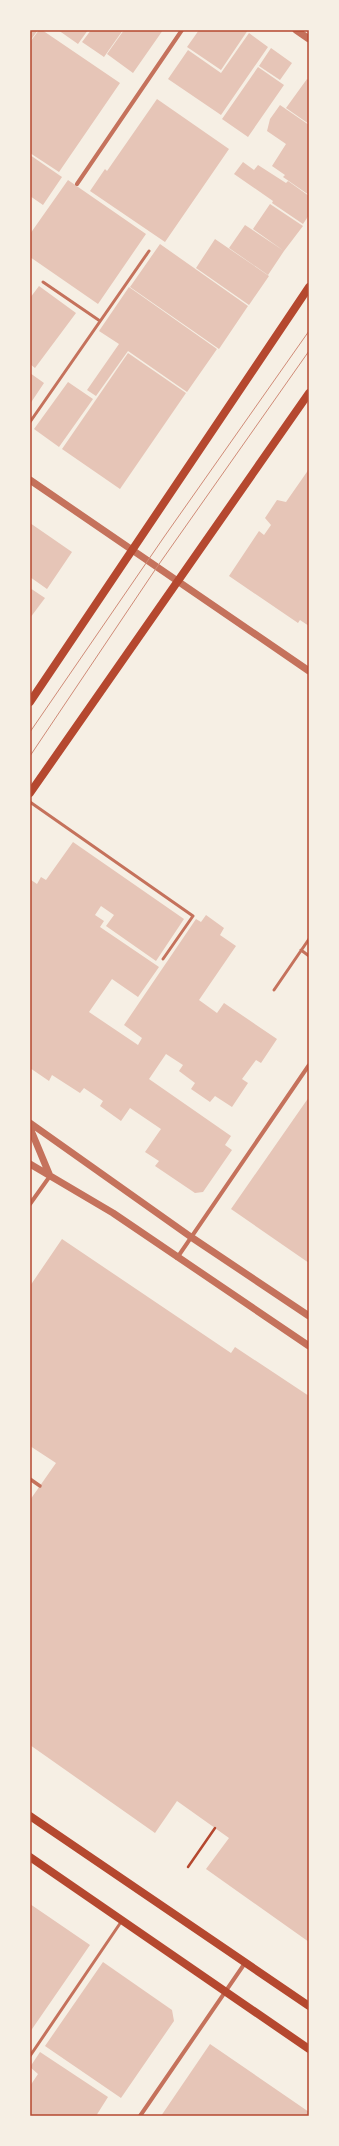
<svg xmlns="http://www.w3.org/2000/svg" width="339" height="2146" font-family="Jost,sans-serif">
	<rect width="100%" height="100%" fill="#f6efe4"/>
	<!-- building -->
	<path fill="#e6c5b7" d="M30 30H38L30 41Z
		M39 30H42L120 83 59 172 30 153V42Z
		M58 30H88L78 44Z
		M91 30H123L104 57 82 42Z
		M124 30H163L133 73 107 54Z
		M199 30H248L221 70 187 47Z
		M249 33 268 47 221 115 168 79 188 50 221 73Z
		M271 48 292 63 280 80 259 66Z
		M258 67 284 85 248 137 222 119Z
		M307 79 309 80V124L286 108Z
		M157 99 229 149 165 242 90 191 105 169 107 171Z
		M280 105 309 125V195L283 177 285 175 272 166 286 144 267 131 270 119Z
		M30 155 62 177 43 205 30 196Z
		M243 162 254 170 258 165 286 183 288 181 309 196V215L303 224 272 203 273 201 234 174Z
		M68 180 146 234 98 304 30 257V234Z
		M270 204 303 226 284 251 253 229Z
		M245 225 284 251 268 275 229 248Z
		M215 239 269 276 249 305 196 268Z
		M160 244 248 306 219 349 130 287Z
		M39 286 76 313 35 368 30 364V298Z
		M129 287 217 349 187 392 128 351 96 396 87 390 119 344 99 331Z
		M128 353 186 393 120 489 62 449Z
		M30 373 44 383 30 404Z
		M68 382 93 399 59 447 34 429Z
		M309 469V626L300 620 298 623 229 576 259 531 264 535 271 525 265 518 277 500 286 502Z
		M30 523 72 552 47 589 30 577Z
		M30 588 45 598 30 618Z
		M73 842 184 919 156 961 106 926 114 915 101 906 95 915 104 921 100 927 159 967 138 997 112 979 89 1012 138 1045 142 1038 124 1025 196 919 201 922 206 915 224 928 220 935 236 946 199 1000 217 1013 224 1003 277 1039 261 1063 256 1060 242 1079 248 1083 232 1107 215 1096 210 1102 191 1089 195 1083 179 1071 183 1065 166 1054 149 1079 231 1136 225 1145 232 1150 203 1192 195 1193 155 1166 159 1161 145 1152 161 1129 130 1108 121 1121 100 1106 103 1101 84 1088 80 1093 52 1075 49 1081 30 1068V882L31 880 37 884 41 877 46 880Z
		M309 1097V1263L231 1209Z
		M62 1239 231 1353 235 1347 309 1396V1942L206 1869 229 1838 177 1801 155 1833 30 1745V1500L56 1463 30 1446V1286Z
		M30 1904 90 1945 30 2032Z
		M103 1962 172 2010 174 2021 121 2098 45 2046Z
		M210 2044 309 2112V2116H161Z
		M40 2052 108 2097 96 2116H30V2086L38 2074 30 2067Z"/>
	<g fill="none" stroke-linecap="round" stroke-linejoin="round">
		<!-- path -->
		<path stroke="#b5482f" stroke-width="2.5" d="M188 1867 215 1828"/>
		<!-- service -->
		<path stroke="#c5725c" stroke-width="3" d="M43 282 100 321
			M30 422 149 251
			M30 802 193 916 163 959
			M301 950 309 956
			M274 990 309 939
			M30 2056 121 1922"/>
		<!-- pedestrian -->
		<path stroke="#c5725c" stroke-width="3.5" d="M30 1479 40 1486"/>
		<!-- minor -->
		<path stroke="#c5725c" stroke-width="4" d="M77 184 182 30
			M30 1204 50 1176
			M177 1258 309 1065
			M140 2116 245 1963"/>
		<!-- tertiary -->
		<path stroke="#c5725c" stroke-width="7" d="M296 30 309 39
			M30 480 309 671
			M30 1123 191 1237 309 1316
			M30 1128 50 1176
			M30 1164 113 1213 309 1346"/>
		<!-- secondary -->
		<path stroke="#b5482f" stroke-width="8" d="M30 702 309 287
			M30 793 309 393
			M30 1816 309 2006
			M30 1857 309 2049"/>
		<!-- tram -->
		<path stroke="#cf8b77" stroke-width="1" d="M30 732 164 537 309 331
			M30 756 157 567 309 351"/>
	</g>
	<!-- border -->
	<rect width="339" height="2146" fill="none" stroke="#f6efe4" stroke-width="62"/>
	<rect x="31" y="31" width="277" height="2084" fill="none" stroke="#b5482f" stroke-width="1.5"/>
</svg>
